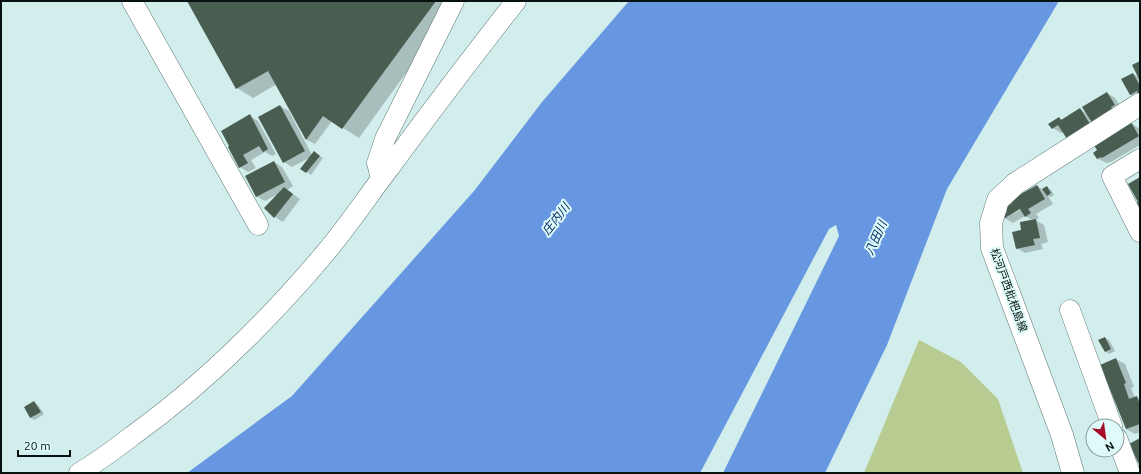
<svg xmlns="http://www.w3.org/2000/svg" width="1141" height="474" font-family="Ubuntu,'Noto Sans JP',sans-serif">
	<rect width="100%" height="100%" fill="#d1eeec"/>
	<!-- green -->
	<path fill="#b8cc91" d="M919 340 961 362 998 399 1023 473H864Z"/>
	<!-- water -->
	<path fill="#6897e2" d="M629 1H1059L947 189 887 345 825 473H723L839 236 836 225 829 229 700 473H187L292 396 474 191 542 102Z"/>
	<!-- shadow -->
	<path fill="#0003" fill-rule="evenodd" d="M189 1H444L453 8 359 138 332 121 315 144 307 140 277 84 253 98 237 88Z
		M1140 62V94L1134 97 1130 94 1123 79 1133 74 1139 77Z
		M1107 93 1115 98 1123 110 1122 116 1061 133 1053 128 1059 118 1063 120 1080 109 1087 114Z
		M280 106 289 111 312 155H318L323 158 311 175 302 168 311 157 292 167 284 162Z
		M250 116 258 121 276 154 272 156 265 152 251 160 256 168 248 172 240 167Z
		M1131 123 1140 129V145L1111 162H1110L1107 163 1098 159 1095 153Z
		M274 162 282 167 293 186 287 190 300 199 283 222 275 217 278 194 265 201 256 196Z
		M1037 186 1044 190 1047 188 1051 190 1054 195 1051 197 1048 196 1053 204 1036 214 1039 218 1035 220 1044 225 1048 242 1041 244 1043 249 1025 253 1017 248 1034 221 1025 216 1013 223 1004 218 1013 203ZM1024 206 1025 207 1013 214V212Z
		M1105 338 1109 340 1115 351 1109 354 1105 351Z
		M1116 359 1125 364 1134 387 1131 388 1135 398 1137 397 1140 399V432L1135 434 1126 429Z
		M34 402 38 405 44 414 35 420 31 418Z"/>
	<!-- building -->
	<path fill="#4a5d51" d="M187 1H436L342 129 323 116 306 140 268 71 236 89Z
		M1140 61V81L1132 65Z
		M1133 73 1140 86V92L1138 94 1137 91 1130 95 1121 79Z
		M1107 92 1115 105 1111 107 1114 111 1093 124 1082 107Z
		M280 105 305 151 283 163 258 117Z
		M1080 108 1090 124 1067 139 1058 125 1052 129 1048 124 1059 117 1061 120Z
		M250 114 268 149 263 152 259 146 243 155 248 163 239 168 228 147 229 146 221 131Z
		M1131 122 1139 136 1102 158 1101 157 1097 159 1093 153 1097 150 1093 144Z
		M314 151 320 156 306 173 300 169Z
		M274 161 285 182 256 197 245 176Z
		M1140 177V206L1138 207 1136 203 1138 202 1128 184Z
		M1037 185 1045 199 1028 209 1031 213 1025 217 1020 209 1003 219 1001 215 1007 212 1004 207 1012 203 1010 200Z
		M1047 186 1051 193 1047 196 1042 189Z
		M284 187 293 194 274 218 264 208Z
		M1036 219 1040 238 1033 239 1035 245 1016 249 1012 232 1021 230 1020 222Z
		M1105 337 1111 349 1105 352 1098 340Z
		M1116 358 1126 383 1124 384 1129 399 1137 396 1140 405V424L1126 429 1100 365Z
		M34 401 41 412 30 418 24 407Z
		M1140 438V466L1129 444Z"/>
	<g fill="none" stroke-linecap="round" stroke-linejoin="round">
		<defs>
			<path id="minor" d="M132 1 258 225
				M1140 159 1112 176 1140 232
				M381 178 377 163 385 139 454 1
				M1070 310 1112 426
				M1117 438 1130 473
				M79 473C98 462 115 449 132 436 203 385 265 324 321 258 346 229 367 197 390 167 431 111 473 56 516 1"/>
			<path id="secondary" d="M1073 473 1062 435 992 248 991 223 998 200 1015 184 1140 104"/>
		</defs>
		<!-- minor casing -->
		<use href="#minor" stroke="#5f7876" stroke-width="21"/>
		<!-- secondary casing -->
		<use href="#secondary" stroke="#5f7876" stroke-width="23"/>
		<!-- minor -->
		<use href="#minor" stroke="#fff" stroke-width="20"/>
		<!-- secondary -->
		<use href="#secondary" stroke="#fff" stroke-width="22"/>
	</g>
	<g text-anchor="middle" stroke-width="4" stroke-linejoin="round" paint-order="stroke">
		<!-- street labels -->
		<g font-size="11" fill="#071110" stroke="#defbf9">
			<text transform="translate(1009 290) rotate(70)" y="4">松河戸西枇杷島線</text>
		</g>
		<!-- water labels -->
		<g font-size="12" font-style="italic" fill="#002768" stroke="#defbf9">
			<text transform="translate(556 219) rotate(-52)" y="4">庄内川</text>
			<text transform="translate(876 238) rotate(-66)" y="4">八田川</text>
		</g>
	</g>
	<!-- border -->
	<rect width="1141" height="474" fill="none" stroke="#071110" stroke-width="4"/>
	<!-- north arrow -->
	<g transform="translate(1105 438) rotate(151)"><circle r="19" fill="#defbf9" stroke="#889d9c"/>
	<path d="M0-3L7 15L0 10L-7 15Z" fill="#a60b27"/>
	<text y="-6" font-size="11" font-weight="bold" text-anchor="middle" fill="#071110">N</text>
	</g>
	<!-- scale -->
	<path d="M18 450v6h52v-6" fill="none" stroke="#071110" stroke-width="2"/>
	<text x="24" y="450" font-size="12" fill="#071110" stroke="#defbf9" stroke-width="3" paint-order="stroke">20 m</text>
</svg>
